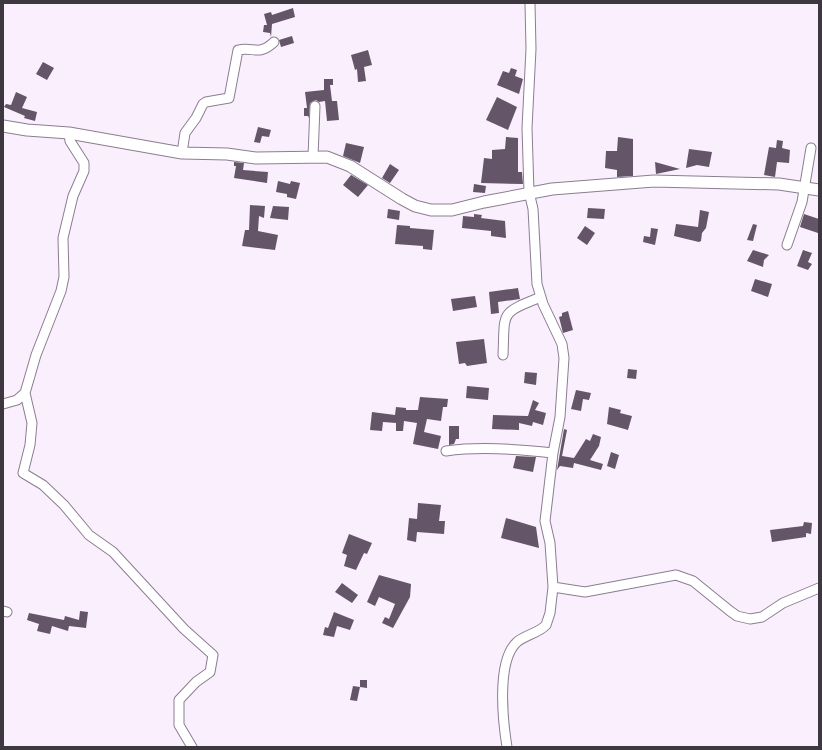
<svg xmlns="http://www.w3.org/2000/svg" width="822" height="750" font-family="Figtree,sans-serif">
	<rect width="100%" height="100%" fill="#faf0fd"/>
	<!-- building -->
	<path fill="#645568" d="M293 8 295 17 272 24 271 37 270 33 263 32 264 25H267L264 14 271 12 272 15Z
		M292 36 294 43 281 47 279 40Z
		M368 50 372 65 364 67 366 81 358 82 357 69 355 70 351 55Z
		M43 62 54 68 47 80 36 74Z
		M511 68 517 70 515 76 523 79 519 94 497 85 503 71 509 73Z
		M324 79H333V85H330L332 101H337L339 120 327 121 325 101 319 102 316 100 310 103 309 118 308 116H304V108H307L305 92 324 90Z
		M16 92 27 97 22 108 37 112 35 121 24 118 25 116 4 107 6 104 11 105Z
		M497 97 517 107 508 130 486 120Z
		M258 127 271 130 269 137 262 136 260 143 254 142Z
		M506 137 518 138V172H522L523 184 481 183 484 158 492 159V150L505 149Z
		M618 137 633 139V176L617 177V170L605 168 606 151H617Z
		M777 140 783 141 782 148 790 150 789 163 777 162 775 177 764 175 769 147 776 148Z
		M346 143 364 147 360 163 343 156Z
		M689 149 712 152 709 167 697 165 686 168Z
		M234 162 244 163 243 170 268 172 267 183 234 178 236 166H234Z
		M655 162 680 169 656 174Z
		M390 164 399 170 390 183 382 178Z
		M351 175 368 185 358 197 343 185Z
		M278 181 290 184 291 181 300 183 296 199 287 197V194L276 192Z
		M474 184 486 186 485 193 473 192Z
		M250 205 265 206 264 218 259 216 258 231 278 235 275 250 242 246 245 230H249Z
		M273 206 289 207 288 220 270 218Z
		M588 208 605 209 604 219 587 218Z
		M388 209 400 211 399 220 387 218Z
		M700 210 709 212 706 228 702 233 701 241 699 242 674 236 676 224 698 227Z
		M474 214 482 215 481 218 505 221 506 238 491 236V231L462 228 463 216 474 217Z
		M804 214 819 219 818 233 800 227Z
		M753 224 757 225 753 241 747 240Z
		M397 225 410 226V228L434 230 432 250 423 249V246L395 244Z
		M585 226 595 233 587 245 577 238Z
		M651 228 658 229 655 245 643 242 644 236 650 237Z
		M753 250 769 255 764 260 763 267 747 261Z
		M803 250 812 253 808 262 812 264 808 270 797 266Z
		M755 279 772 284 768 297 751 291Z
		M518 288 520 299 498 302 499 313 491 314 489 292Z
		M475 296 477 307 453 311 451 299Z
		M568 311 573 330 563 333 559 317 562 316V313Z
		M484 339 487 363 467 366 465 363 459 364 456 342Z
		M628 369 637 370 636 379 627 378Z
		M525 372 537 373 536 385 524 383Z
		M467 386 489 388 488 400 466 398Z
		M576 390 591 393 589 400 583 399 581 411 571 409Z
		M420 397 448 399 447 407H443L441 421 427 419 424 432 441 436 438 449 413 444 417 423 404 421 403 431H396V423L383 422 382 431 370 430 372 412 395 415 396 407 406 408V410H418Z
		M533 400 539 403 535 410 546 413 543 425 533 422 532 426 519 423V430L492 429 493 415 528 416Z
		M609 407 621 410 620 413 632 416 628 430 607 424Z
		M449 426H459V439H456L454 444 449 445Z
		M564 429 567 430 562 456 574 458 586 439 590 441 593 434 601 437 599 446 590 460 603 464 601 470 574 463 573 468 560 466 557 470Z
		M611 452 619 455 615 469 607 466Z
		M516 456 536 457 533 472 513 468Z
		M418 503 441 505 439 521H445L444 534 417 532 416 542 407 540 409 518 417 519Z
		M506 518 536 527 539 548 501 538Z
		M804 522 812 523 811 534 806 533V537L772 542 770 530 803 526Z
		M349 534 372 543 367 554 364 553 356 570 344 566 347 555 342 553Z
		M379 575 411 584 410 597 393 628 382 623 385 617 389 619 395 604 379 597 375 606 367 602Z
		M342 583 358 595 352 603 335 592Z
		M80 611 88 612 86 628 69 626 68 631 52 626 50 634 37 631 39 624 27 620 29 613 64 620 65 616 79 620Z
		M334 612 354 620 350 630 337 626 334 637 323 635 325 627 328 628Z
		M360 680H367V688L360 687 357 701 350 700 353 686 360 687Z"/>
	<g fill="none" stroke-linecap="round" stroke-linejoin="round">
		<defs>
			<path id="minor" d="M69 133 70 141 84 163V171L73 196 63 238 64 277 61 291 36 355 25 393 32 423 30 445 23 473 43 485 64 505 89 535 113 552 184 629 213 655 210 672 196 682 179 700V725L192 747
				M182 153 185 133 196 118 203 104 206 102 229 98 238 50C254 46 258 57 274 42
				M313 157 315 106
				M787 245 802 202 811 148
				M503 355C505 311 499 314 541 297
				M3 404 17 400 25 393
				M446 451C481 446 518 449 553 453
				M553 587 585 592 676 575 693 581 730 611 737 616 750 619 762 617 783 603 819 588
				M3 611 7 612
				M507 747C503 722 496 661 517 642 525 635 539 633 546 625L550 613 553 587 550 543 545 521 553 453 560 417 564 358 562 344 543 304 537 284 533 209 529 192 527 128 531 49 530 3"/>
			<path id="major" d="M3 126 27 130 69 133 182 153 227 154 256 158 327 157 350 166 402 199 415 206 431 210H452L484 202 552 189 654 181 779 184 819 190"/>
		</defs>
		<!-- minor casing -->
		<use href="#minor" stroke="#8c7d91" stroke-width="11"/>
		<!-- major casing -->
		<use href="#major" stroke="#8c7d91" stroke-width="13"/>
		<!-- minor -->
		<use href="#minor" stroke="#fff" stroke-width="9"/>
		<!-- major -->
		<use href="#major" stroke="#fff" stroke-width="11"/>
	</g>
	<!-- border -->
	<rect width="822" height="750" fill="none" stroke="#3d373f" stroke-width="8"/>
</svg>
